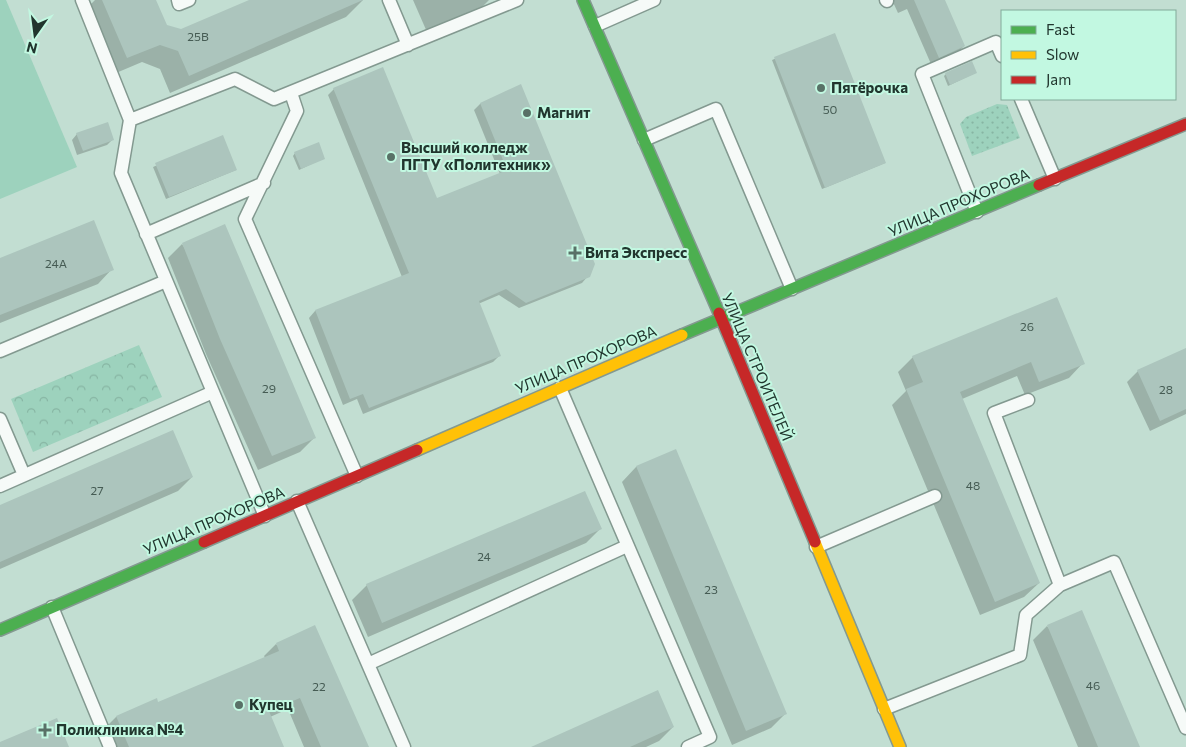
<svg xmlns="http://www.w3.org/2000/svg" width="1186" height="747" font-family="Commissioner,sans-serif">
	<defs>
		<pattern id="grass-dots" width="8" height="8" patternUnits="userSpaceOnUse" patternTransform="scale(1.25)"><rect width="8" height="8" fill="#9dd2bd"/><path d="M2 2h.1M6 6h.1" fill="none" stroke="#87b5a3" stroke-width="1.8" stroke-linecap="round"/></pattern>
		<pattern id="forest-crowns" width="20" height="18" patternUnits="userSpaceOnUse" patternTransform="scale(1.25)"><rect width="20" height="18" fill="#9dd2bd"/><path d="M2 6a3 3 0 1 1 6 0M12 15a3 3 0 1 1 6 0" fill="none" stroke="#87b5a3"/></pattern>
	</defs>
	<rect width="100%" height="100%" fill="#c2ded2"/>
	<!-- grass -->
	<path fill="url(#grass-dots)" d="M997 104 1007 105 1020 138 972 156 960 124 966 117Z"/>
	<!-- forest -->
	<path fill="url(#forest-crowns)" d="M139 345 162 397 33 452 11 399Z"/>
	<!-- pitch -->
	<path fill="#9dd2bd" d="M0 0H6L77 167 0 199Z"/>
	<!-- shadow -->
	<path fill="#0003" d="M95 0H155L166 26 182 31 252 0H363L346 17 170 93 160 69 142 62 109 76 82 13Z
		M413 0H489L477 12 427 32Z
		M892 0H943L964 46 956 54 931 64 907 9 898 13Z
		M834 34 885 163 822 189 772 60Z
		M975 73 948 86 944 76 946 74Z
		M520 86 588 276 582 283 519 308 499 295 478 304 499 356 493 362 363 414 357 399 343 405 309 318 315 311 402 277 328 95 334 89 436 200 500 174 474 110 480 104Z
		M77 134 113 139 107 145 77 155 72 140Z
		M222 137 236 170 166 199 153 167Z
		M295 153 324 158 299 170 293 156Z
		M182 244 314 438 300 452 258 470 206 354 168 258Z
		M0 259 112 269 98 284 0 323Z
		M1186 350V414L1150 431 1127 382 1138 371Z
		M913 357 1083 363 1069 378 1025 395 1017 376 962 399 1039 583 1024 597 980 615 892 405 906 391 898 372Z
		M676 451 785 714 771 728 732 745 622 482 636 467Z
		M192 477 178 491 0 569V506Z
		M600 529 586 543 368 637 352 600 367 585Z
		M1047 626 1138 747H1078L1033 640Z
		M276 644 367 747H304L288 709 270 717 282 747H112L104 729 116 717 158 704 266 659 264 656Z
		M673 727 659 741 646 747H534Z"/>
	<!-- building -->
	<path fill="#acc5bd" d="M102 0H156L167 25 181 29 249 0H363L189 76 178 51 160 45 127 58Z
		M914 0H945L965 46 939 58Z
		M835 33 886 163 825 188 774 57Z
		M972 61 977 73 950 85 945 73Z
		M383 67 437 198 507 170 480 103 521 84 595 264 590 277 526 303 506 289 479 301 501 356 369 408 363 394 350 399 315 310 409 273 333 88Z
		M108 122 114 140 83 151 76 133Z
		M223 135 237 170 169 197 155 163Z
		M319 142 325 159 301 169 294 152Z
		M94 220 114 270 0 315V258Z
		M225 224 316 438 272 456 220 339 182 243Z
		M1057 297 1085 364 1039 382 1031 362 960 392 1040 583 995 602 906 389 923 382 912 356Z
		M1186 348V409L1160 421 1137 370Z
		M173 430 193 477 0 562V505Z
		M676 449 787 714 746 731 636 466Z
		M585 491 602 529 382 623 366 584Z
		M1082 610 1140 747H1098L1047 625Z
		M315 625 369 747H321L300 698 269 711 284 747H129L116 716 157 698 158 702 279 651 276 643Z
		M658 690 674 727 630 747H531Z
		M57 718 69 747H0V742Z"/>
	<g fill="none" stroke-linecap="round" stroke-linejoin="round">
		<defs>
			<path id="lane" d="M82 0 130 120 235 79 274 99 517 0
				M178 0 179 4 189 0
				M389 0 408 45
				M886 0 887 1
				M595 26 654 0
				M291 93 297 111 245 219 357 476
				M1021 99 1055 179
				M130 120 121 173 265 516
				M644 140 716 109 792 289
				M977 212 922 74 996 42 1002 56
				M146 234 264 183
				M0 351 166 281
				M560 388 710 737 688 747
				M1028 400 994 413 1060 585
				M0 419 24 475
				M0 486 213 392
				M297 501 404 747
				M816 547 935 496
				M52 607 110 747
				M368 664 627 546
				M884 709 1020 655 1026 615 1060 585 1114 562 1186 728"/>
			<path id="fast" d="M583 0 719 313
				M682 335 1039 185
				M0 630 204 542"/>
			<path id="slow" d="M417 450 682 335
				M815 542 900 747"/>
			<path id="jam" d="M1039 185 1186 124
				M719 313 815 542
				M204 542 417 450"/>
		</defs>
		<!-- lane casing -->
		<use href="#lane" stroke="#839990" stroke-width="15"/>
		<!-- fast casing -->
		<use href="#fast" stroke="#839990" stroke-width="14"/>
		<!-- slow casing -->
		<use href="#slow" stroke="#839990" stroke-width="14"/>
		<!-- jam casing -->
		<use href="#jam" stroke="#839990" stroke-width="14"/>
		<!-- lane -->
		<use href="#lane" stroke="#f6faf8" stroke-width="12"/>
		<!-- fast -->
		<use href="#fast" stroke="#4caf50" stroke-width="11"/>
		<!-- slow -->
		<use href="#slow" stroke="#ffc107" stroke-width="11"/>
		<!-- jam -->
		<use href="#jam" stroke="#c62828" stroke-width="11"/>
	</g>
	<!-- markers -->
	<g fill="#597167" stroke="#c2f8e1" stroke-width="2">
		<circle cx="821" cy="88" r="5"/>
		<circle cx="527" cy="113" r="5"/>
		<circle cx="391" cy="157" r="5"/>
		<path d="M572.5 245.5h5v5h5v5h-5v5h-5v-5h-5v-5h5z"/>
		<circle cx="239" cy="705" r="5"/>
		<path d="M42.5 722.5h5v5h5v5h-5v5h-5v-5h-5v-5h5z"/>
	</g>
	<g text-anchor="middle" stroke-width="4" stroke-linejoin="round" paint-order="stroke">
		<!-- number labels -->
		<g font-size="12" fill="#465c54">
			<text x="198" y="41">25В</text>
			<text x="830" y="114">50</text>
			<text x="56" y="268">24А</text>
			<text x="1027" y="331">26</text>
			<text x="269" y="393">29</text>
			<text x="1166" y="394">28</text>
			<text x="973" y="490">48</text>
			<text x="97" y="495">27</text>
			<text x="484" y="561">24</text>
			<text x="711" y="594">23</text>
			<text x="1093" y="690">46</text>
			<text x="319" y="691">22</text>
		</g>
		<!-- poi labels -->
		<g font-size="15" font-weight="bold" fill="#21362e" stroke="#c2f8e1" text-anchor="start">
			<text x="831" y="93">Пятёрочка</text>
			<text x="537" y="118">Магнит</text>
			<text x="401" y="153">Высший колледж<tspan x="401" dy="17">ПГТУ «Политехник»</tspan></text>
			<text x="585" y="258">Вита Экспресс</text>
			<text x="249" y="710">Купец</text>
			<text x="56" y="735">Поликлиника №4</text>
		</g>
		<!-- street labels -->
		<g font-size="15" fill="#21362e" stroke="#c2f8e1">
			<text transform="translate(959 203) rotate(-23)" y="5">УЛИЦА ПРОХОРОВА</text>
			<text transform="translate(586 360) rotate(-23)" y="5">УЛИЦА ПРОХОРОВА</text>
			<text transform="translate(757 367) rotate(67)" y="5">УЛИЦА СТРОИТЕЛЕЙ</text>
			<text transform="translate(214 521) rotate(-23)" y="5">УЛИЦА ПРОХОРОВА</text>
		</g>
	</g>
	<!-- legend -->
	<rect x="1001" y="10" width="175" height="90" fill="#c2f8e1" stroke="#82aa99"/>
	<rect x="1011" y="26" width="25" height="8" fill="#4caf50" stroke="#82aa99"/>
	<text x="1046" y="35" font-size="15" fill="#21362e">Fast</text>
	<rect x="1011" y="51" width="25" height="8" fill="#ffc107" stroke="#82aa99"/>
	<text x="1046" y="60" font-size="15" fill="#21362e">Slow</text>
	<rect x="1011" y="76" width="25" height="8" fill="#c62828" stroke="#82aa99"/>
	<text x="1046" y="85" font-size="15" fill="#21362e">Jam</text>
	<!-- north arrow -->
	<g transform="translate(35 35) rotate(194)" stroke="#c2f8e1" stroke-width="4" paint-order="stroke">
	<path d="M0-4L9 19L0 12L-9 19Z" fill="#21362e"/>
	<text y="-8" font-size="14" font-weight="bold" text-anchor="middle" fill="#21362e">N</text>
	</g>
</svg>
